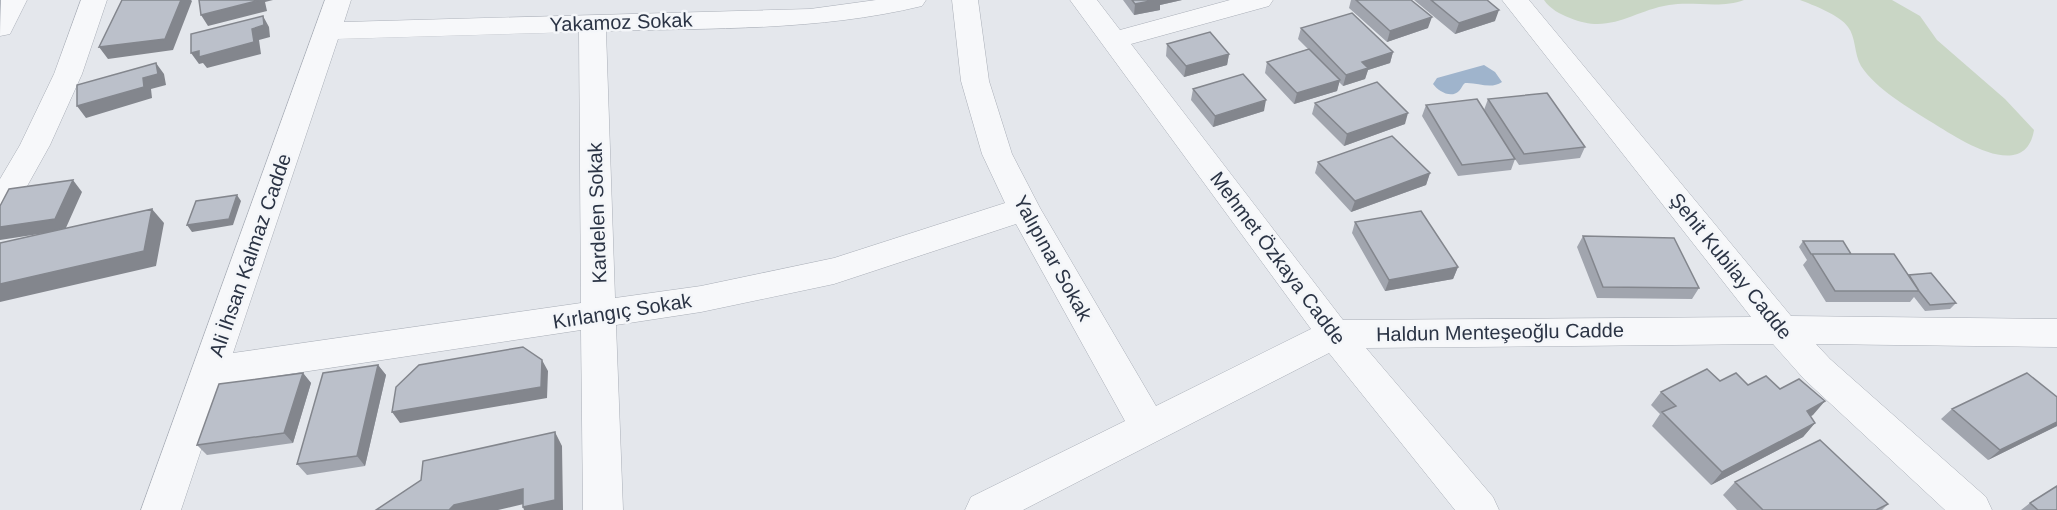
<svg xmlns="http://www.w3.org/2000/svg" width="2057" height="510" font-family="Arial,sans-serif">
	<rect width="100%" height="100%" fill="#e4e7ec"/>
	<!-- green -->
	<path fill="#c9d6c5" d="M1544 0H1744C1721 9 1694 1 1669 5 1632 11 1610 35 1570 18 1560 14 1550 9 1544 0Z
		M1800 0H1892L1920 16 1937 40 2005 99 2034 130C2025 184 1957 138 1933 123 1909 108 1876 89 1861 66 1854 54 1856 37 1848 27 1840 15 1813 5 1800 0Z"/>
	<!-- water -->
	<path fill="#9fb4cc" d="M1484 65 1495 72 1502 82C1490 90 1478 82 1465 83 1462 85 1462 88 1459 91 1451 99 1438 91 1433 84L1437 78Z"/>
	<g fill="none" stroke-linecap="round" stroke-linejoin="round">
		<defs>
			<path id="minor" d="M1 0H27L10 34 0 36Z
				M81 0H107L82 74 50 145 16 206 11 214 0 217V179L20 145 54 74Z
				M325 0H351L344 22 810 9 876 0H926L922 6C819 31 712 28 606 31L615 298 701 286 834 258 1005 203 982 154 961 81 952 0H978L989 81 1012 154 1040 208 1156 406 1311 329 1070 0H1097L1120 30 1230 0H1273L1269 6 1131 44 1343 320 1751 317 1502 0H1529L1791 316 2057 319V347L1816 344 1830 359 1986 497 1992 510H1945L1804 379 1773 344 1366 348 1493 497 1499 510H1455L1329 353 1023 510H965L971 497 1125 421 1016 224 834 284 701 312 616 325 623 510H583L581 330 223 384 181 510H141ZM579 32 581 303 233 353 338 39Z"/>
		</defs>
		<!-- minor casing -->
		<use href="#minor" stroke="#a9aeb7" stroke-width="1"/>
		<!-- minor -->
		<use href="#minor" fill="#f7f8fa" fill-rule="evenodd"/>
	</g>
	<!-- wall -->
	<path fill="#a1a5ae" d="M1123 0H1182L1160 5V10L1134 15Z
		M1351 0H1411L1428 28 1387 42 1349 8Z
		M1414 0H1487L1495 21 1455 34Z
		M1301 28 1393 52 1390 63 1368 70 1365 79 1343 86 1339 82 1337 91 1294 104 1265 73 1267 62 1308 49 1298 39Z
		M1167 44 1229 54 1227 65 1184 77 1166 56Z
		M1193 89 1264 111 1213 127 1191 100Z
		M1488 99 1585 147 1580 158 1519 165 1515 159 1511 170 1458 176 1422 116 1426 105 1484 110Z
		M1315 103 1405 124 1344 146 1312 114Z
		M1318 162 1430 173 1426 185 1351 212 1315 173Z
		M1355 222 1458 267 1453 279 1385 291 1352 233Z
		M1583 236 1699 288 1692 299 1597 298 1577 247Z
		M1803 241 1851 254 1909 275 1956 303 1950 309 1925 311 1914 297 1910 302H1826L1803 265 1807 260 1799 247Z
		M378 365 386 375 365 466 307 475 297 464Z
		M303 373 311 383 293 443 207 455 197 445Z
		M1720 381 1780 389 1813 415 1810 416 1815 423 1803 437 1711 485 1652 426 1660 414 1651 405 1661 392Z
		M2057 397V426L1988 460 1941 419 1952 409Z
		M1735 482 1888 504 1882 510H1737L1723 495Z
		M2030 503 2057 510H2021Z"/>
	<!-- shaded-wall -->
	<path fill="#83868d" d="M181 0H191L192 1 173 50 108 59 99 47Z
		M260 0H273L265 2 267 11 208 26 201 15Z
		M1155 0H1182L1160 5V10L1134 15 1135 4Z
		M1499 10 1495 21 1455 34 1459 23Z
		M263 16 269 27 270 37 259 40 261 54 207 68 203 63 199 64 191 53 252 29Z
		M1432 17 1428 28 1387 42 1390 31Z
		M1393 52 1390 63 1368 70 1365 79 1343 86 1346 75 1362 62Z
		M1229 54 1227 65 1184 77 1186 66Z
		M156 63 164 74 166 85 151 89 152 98 86 118 77 106 143 78Z
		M1340 80 1337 91 1294 104 1297 93Z
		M1266 100 1264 111 1213 127 1215 116Z
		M1408 113 1405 124 1344 146 1347 134Z
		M1430 173 1426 185 1351 212 1355 201Z
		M73 180 82 192 65 230 0 240V227Z
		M237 195 241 201 233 225 192 232 187 225Z
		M152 209 164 223 156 266 0 302V284Z
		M1458 267 1453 279 1385 291 1389 280Z
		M542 360 548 371 547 398 400 423 392 412Z
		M378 365 386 375 365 466 357 456Z
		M303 373 311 383 293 443 284 433Z
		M1825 401 1813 415 1794 425 1807 411Z
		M2057 422V426L1988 460 2000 450Z
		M1815 423 1803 437 1711 485 1722 472Z
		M555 432 562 446 563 510H524L523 507Z
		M523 489 532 502 498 510H449L454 505Z"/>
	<!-- building -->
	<path fill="#bbc0ca" stroke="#83868d" stroke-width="1.5" d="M122 0H181L165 39 99 47Z
		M199 0H260L201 15Z
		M1132 0H1155L1135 4Z
		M1356 0H1411L1432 17 1390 31Z
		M1431 0H1487L1499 10 1459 23Z
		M1352 13 1393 52 1362 62 1368 68 1346 75 1301 28Z
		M263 16 264 25 252 29 254 42 199 57V51L191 53V34Z
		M1210 32 1229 54 1186 66 1167 44Z
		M1309 49 1340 80 1297 93 1267 62Z
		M156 63 158 74 143 78 144 87 77 106V85Z
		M1243 74 1266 100 1215 116 1193 89Z
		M1377 82 1408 113 1347 134 1315 103Z
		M1547 93 1585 147 1524 154 1488 99Z
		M1477 99 1515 159 1462 165 1426 105Z
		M1392 136 1430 173 1355 201 1318 162Z
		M73 180 55 219 0 227V206L9 189Z
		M237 195 229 219 187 225 196 201Z
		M152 209 144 251 0 284V243Z
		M1421 211 1458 267 1389 280 1355 222Z
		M1583 236 1674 238 1699 288 1603 287Z
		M1803 241H1843L1851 254H1811Z
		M1812 254H1894L1919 291H1835Z
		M1931 273 1956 303 1930 305 1919 291 1909 275Z
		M523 347 542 360 541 387 392 412 396 387 419 365Z
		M378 365 357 456 297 464 323 373Z
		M1707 369 1720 381 1736 373 1748 385 1766 376 1780 389 1799 379 1825 401 1807 411 1815 423 1722 472 1662 412 1676 406 1661 392Z
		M303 373 284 433 197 445 219 384Z
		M2027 373 2057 397V422L2000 450 1952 409Z
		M555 432V500L523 507V489L454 505 449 510H376L421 480 423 461Z
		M1820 440 1888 504 1876 510H1763L1735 482Z
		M2057 486V510H2038L2030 503Z"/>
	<g text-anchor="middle" stroke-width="5" stroke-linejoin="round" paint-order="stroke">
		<!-- street labels -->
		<g font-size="20" fill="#2b3445" stroke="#f4f6f9">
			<text transform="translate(621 22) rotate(-2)" y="7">Yakamoz Sokak</text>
			<text transform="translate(597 213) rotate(-92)" y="7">Kardelen Sokak</text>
			<text transform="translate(250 255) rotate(-71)" y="7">Ali İhsan Kalmaz Cadde</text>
			<text transform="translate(1053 258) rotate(61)" y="7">Yalıpınar Sokak</text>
			<text transform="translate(1278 258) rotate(53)" y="7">Mehmet Özkaya Cadde</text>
			<text transform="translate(1731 266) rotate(51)" y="7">Şehit Kubilay Cadde</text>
			<text transform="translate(622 311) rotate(-9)" y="7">Kırlangıç Sokak</text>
			<text transform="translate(1500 332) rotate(-1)" y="7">Haldun Menteşeoğlu Cadde</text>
		</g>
	</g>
</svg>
